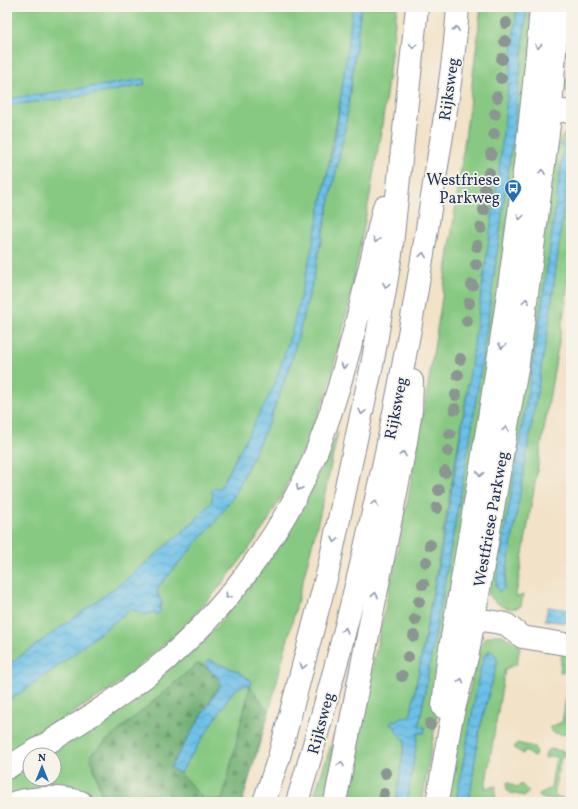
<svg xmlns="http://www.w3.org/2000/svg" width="578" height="809" font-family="Vollkorn,serif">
	<defs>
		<pattern id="forest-firs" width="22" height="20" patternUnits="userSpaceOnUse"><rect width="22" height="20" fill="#6dad70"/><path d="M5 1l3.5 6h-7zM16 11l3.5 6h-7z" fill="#598d5f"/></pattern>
		<pattern id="water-waves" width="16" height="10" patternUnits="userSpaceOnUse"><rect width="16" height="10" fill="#6bc0e7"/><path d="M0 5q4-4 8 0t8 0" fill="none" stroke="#579cbe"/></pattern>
	</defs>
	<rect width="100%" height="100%" fill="#f7f3e8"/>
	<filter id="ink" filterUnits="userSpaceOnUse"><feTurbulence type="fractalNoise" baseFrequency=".025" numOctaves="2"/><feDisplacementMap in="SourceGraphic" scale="8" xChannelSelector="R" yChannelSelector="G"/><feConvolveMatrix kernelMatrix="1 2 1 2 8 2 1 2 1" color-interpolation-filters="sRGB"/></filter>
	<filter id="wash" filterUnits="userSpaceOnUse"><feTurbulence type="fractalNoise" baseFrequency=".012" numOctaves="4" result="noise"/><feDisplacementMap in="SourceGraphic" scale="16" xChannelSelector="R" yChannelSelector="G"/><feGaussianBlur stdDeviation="0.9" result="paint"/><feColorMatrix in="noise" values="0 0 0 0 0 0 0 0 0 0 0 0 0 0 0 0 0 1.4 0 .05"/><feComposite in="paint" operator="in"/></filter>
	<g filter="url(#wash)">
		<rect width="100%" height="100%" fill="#f2e2c7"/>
		<!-- grass -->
		<path fill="#87c982" stroke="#517c70" d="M7 7H353C345 84 330 159 315 234 304 284 294 340 274 387 259 422 239 456 220 489L213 494 212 503 193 523 123 582 7 666V105L72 98 144 85V80L7 99Z
			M361 7H397L383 119 370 195 348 308 329 386 312 432 280 499 265 526 243 557 217 590 180 631 114 687 7 754V702L46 675 131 609 154 612 157 615 161 611 159 608 162 605C161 599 156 594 158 587L215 522 235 494 269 422 290 366 311 288 345 129Z
			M481 7H517C496 244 453 479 411 714L409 716 397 719 395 726 405 740 396 802H348C363 696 390 593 410 488 439 328 463 168 481 7Z
			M527 7H538L439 704 422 802H407L418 732 424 733 425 728 419 726C434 636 452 546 467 456 484 354 497 251 511 148L513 142H516V140L513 139Z
			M564 7H571L562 79 571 81V90L567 92C552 85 563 22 564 7Z
			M571 133V142L561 144V146H564L540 319 496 585 498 589 504 588 549 322 571 152V252L566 300 516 595 517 597 523 595 521 606C508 613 496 604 488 594L554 149 564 134Z
			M338 432 323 502 269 712 250 686 223 800H204L180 773 234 689 245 685 250 686 251 680 239 672 209 660 205 665 197 664 90 755 103 800 82 793 7 797V778L30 763V779H54V755H39L204 639C242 599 275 553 303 504 316 481 327 456 338 432Z
			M494 635H502L520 646 517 664 505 669 485 788 496 786 495 796 499 802H469L479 732 496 666 489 651 480 670 456 802H443L481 642 487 637Z
			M562 653 571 655V696L566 723 571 724V734L569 735 553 733 550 729V727L562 722 571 670 560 672Z
			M335 733 327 802H312Z
			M517 743 534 747 536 750 535 756 533 757 525 750 523 754 514 748Z
			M550 749 568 752 571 754V757L561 756 554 796 564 798 561 802 541 798 539 794 551 788 556 756 545 758 546 752Z
			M507 782 518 788 521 784 529 792 525 796 510 793 507 790Z"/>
		<!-- forest -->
		<path fill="url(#forest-firs)" stroke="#446e67" d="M197 664C207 666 218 674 221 684L170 767 180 773 204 800H222L250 686 269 712 242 802H108L103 800 90 755Z"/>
		<!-- water -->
		<path fill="url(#water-waves)" stroke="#4378a2" d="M353 7H361L345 129 311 288 290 366 269 422 235 494 215 522 158 587 157 594 162 602 159 608 161 611 157 615 154 612 145 615 131 609 46 675 7 702V666L123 582 193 523 211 503 213 494 211 491 214 488H220L274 386 291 334 309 261 336 133Z
			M517 7H527L513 139 516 140V142H513L511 148C497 251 484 355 467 457 451 547 434 636 419 726L425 727 424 733H418L407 802H396L405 740 396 732 395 726 390 725 392 720 396 721 400 717 409 716 411 714 447 519 466 400 499 169Z
			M144 79V85L72 98 7 105V99Z
			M569 141 571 142V152L549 322 504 588 499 592 496 585 540 319 564 146H561V144Z
			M548 607 571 610V624L545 620Z
			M489 650 496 655 497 663 479 732 469 802H456L480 670 485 654H489Z
			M209 660 239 672 251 681 250 686 245 685 234 690 180 773 170 768 221 684 219 679 205 665Z"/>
	</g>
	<g filter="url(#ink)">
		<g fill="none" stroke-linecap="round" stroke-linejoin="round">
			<defs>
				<path id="minor" d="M536 108 571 112
					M459 616 506 624 522 637 571 645
					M443 707 448 660C486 443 523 227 541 7
					M437 802 451 721 468 653 518 363 551 110 558 7"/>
				<path id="highway" d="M7 768C57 737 108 707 154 670 222 615 283 534 316 453 347 375 364 289 384 207
					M16 802C37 797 60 796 81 802
					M264 802 279 757 328 571 373 360 391 254 417 7
					M297 802C312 754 325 705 338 657 375 516 404 373 427 229 438 155 453 81 458 7
					M335 802 406 442 411 410 412 381"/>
			</defs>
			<!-- minor casing -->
			<use href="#minor" stroke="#868892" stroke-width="24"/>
			<!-- highway casing -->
			<use href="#highway" stroke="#868892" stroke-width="24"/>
			<!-- minor -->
			<use href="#minor" stroke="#fff" stroke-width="22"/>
			<!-- highway -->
			<use href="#highway" stroke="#fff" stroke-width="22"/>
		</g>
		<!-- trees -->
		<g fill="#8b9592">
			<circle cx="506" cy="23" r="6"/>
			<circle cx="505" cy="41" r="6"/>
			<circle cx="502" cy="59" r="6"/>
			<circle cx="501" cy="78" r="6"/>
			<circle cx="497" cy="97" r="6"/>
			<circle cx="495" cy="114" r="6"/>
			<circle cx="494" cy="134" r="6"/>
			<circle cx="491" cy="154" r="6"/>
			<circle cx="489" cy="173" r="6"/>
			<circle cx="485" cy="189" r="6"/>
			<circle cx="484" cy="210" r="6"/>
			<circle cx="481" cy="228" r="6"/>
			<circle cx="477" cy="246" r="6"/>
			<circle cx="476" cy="265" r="6"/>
			<circle cx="472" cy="285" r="6"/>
			<circle cx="469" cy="303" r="6"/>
			<circle cx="467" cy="321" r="6"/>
			<circle cx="460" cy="359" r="6"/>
			<circle cx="458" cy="375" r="6"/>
			<circle cx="456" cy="395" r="6"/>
			<circle cx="455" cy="409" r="6"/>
			<circle cx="450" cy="434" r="6"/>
			<circle cx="448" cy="451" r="6"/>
			<circle cx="445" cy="472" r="6"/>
			<circle cx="439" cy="490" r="6"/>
			<circle cx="437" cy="508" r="6"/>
			<circle cx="430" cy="545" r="6"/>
			<circle cx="426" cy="562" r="6"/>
			<circle cx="423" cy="584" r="6"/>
			<circle cx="419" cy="602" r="6"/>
			<circle cx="415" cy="620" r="6"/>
			<circle cx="414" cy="636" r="6"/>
			<circle cx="408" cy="657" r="6"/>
			<circle cx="402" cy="676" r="6"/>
			<circle cx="430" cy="724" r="6"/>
			<circle cx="385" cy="773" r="6"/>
			<circle cx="384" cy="794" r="6"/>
		</g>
		<!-- one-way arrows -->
		<defs><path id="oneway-chevron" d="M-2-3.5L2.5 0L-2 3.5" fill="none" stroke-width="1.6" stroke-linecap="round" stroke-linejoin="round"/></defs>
		<g stroke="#8d97ae">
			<use href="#oneway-chevron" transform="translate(456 29) rotate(-83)"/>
			<use href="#oneway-chevron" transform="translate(413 46) rotate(96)"/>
			<use href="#oneway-chevron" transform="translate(538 46) rotate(95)"/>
			<use href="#oneway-chevron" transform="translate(542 172) rotate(-83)"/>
			<use href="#oneway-chevron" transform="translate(520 217) rotate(97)"/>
			<use href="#oneway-chevron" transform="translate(376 240) rotate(104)"/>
			<use href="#oneway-chevron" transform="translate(423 255) rotate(-81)"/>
			<use href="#oneway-chevron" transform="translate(386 285) rotate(99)"/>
			<use href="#oneway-chevron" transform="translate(526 301) rotate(-83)"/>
			<use href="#oneway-chevron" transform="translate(502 346) rotate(98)"/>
			<use href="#oneway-chevron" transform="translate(344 366) rotate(105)"/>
			<use href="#oneway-chevron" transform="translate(362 412) rotate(102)"/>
			<use href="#oneway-chevron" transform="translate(506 429) rotate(-80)"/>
			<use href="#oneway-chevron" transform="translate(403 454) rotate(-79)"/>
			<use href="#oneway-chevron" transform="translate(480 474) rotate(100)"/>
			<use href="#oneway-chevron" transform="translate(299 488) rotate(117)"/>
			<use href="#oneway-chevron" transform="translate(375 503) rotate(-77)"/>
			<use href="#oneway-chevron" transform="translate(335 540) rotate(102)"/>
			<use href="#oneway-chevron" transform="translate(375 595) rotate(-79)"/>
			<use href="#oneway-chevron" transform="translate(228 596) rotate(128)"/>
			<use href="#oneway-chevron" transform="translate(345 630) rotate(-75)"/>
			<use href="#oneway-chevron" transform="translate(303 666) rotate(105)"/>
			<use href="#oneway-chevron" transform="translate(461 681) rotate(-76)"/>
			<use href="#oneway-chevron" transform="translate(341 764) rotate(-79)"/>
		</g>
	</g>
	<!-- icons -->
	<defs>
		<symbol id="bus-pin" viewBox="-11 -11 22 30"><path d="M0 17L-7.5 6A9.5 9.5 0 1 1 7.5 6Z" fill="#1f6fb2" stroke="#f7f3e8"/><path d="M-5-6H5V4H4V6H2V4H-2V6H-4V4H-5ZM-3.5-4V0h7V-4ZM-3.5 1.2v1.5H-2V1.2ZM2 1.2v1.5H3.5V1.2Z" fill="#fff"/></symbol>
	</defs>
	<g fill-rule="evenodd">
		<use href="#bus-pin" x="503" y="178" width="20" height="27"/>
	</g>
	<g text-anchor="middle" stroke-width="3.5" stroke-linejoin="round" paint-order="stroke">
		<!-- street labels -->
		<g font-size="16" fill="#1b2f5e" stroke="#f7f3e8">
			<text transform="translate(448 89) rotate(-82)" y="6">Rijksweg</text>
			<text transform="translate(395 408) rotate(-79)" y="6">Rijksweg</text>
			<text transform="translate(490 519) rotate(-80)" y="6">Westfriese Parkweg</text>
			<text transform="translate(320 723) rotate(-75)" y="6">Rijksweg</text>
		</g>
		<!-- poi labels -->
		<g font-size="16" fill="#1b2f5e" stroke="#f7f3e8" text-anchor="end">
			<text x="500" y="185">Westfriese<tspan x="500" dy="18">Parkweg</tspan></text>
		</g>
	</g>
	<!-- margin -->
	<rect width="578" height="809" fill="none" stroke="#f7f3e8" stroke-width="24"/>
	<!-- north arrow -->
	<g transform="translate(42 767)"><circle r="19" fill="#f7f3e8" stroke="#9fa5b1"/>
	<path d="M0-3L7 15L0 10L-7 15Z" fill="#1f6fb2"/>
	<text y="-6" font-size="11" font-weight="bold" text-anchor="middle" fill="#1b2f5e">N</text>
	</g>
</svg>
